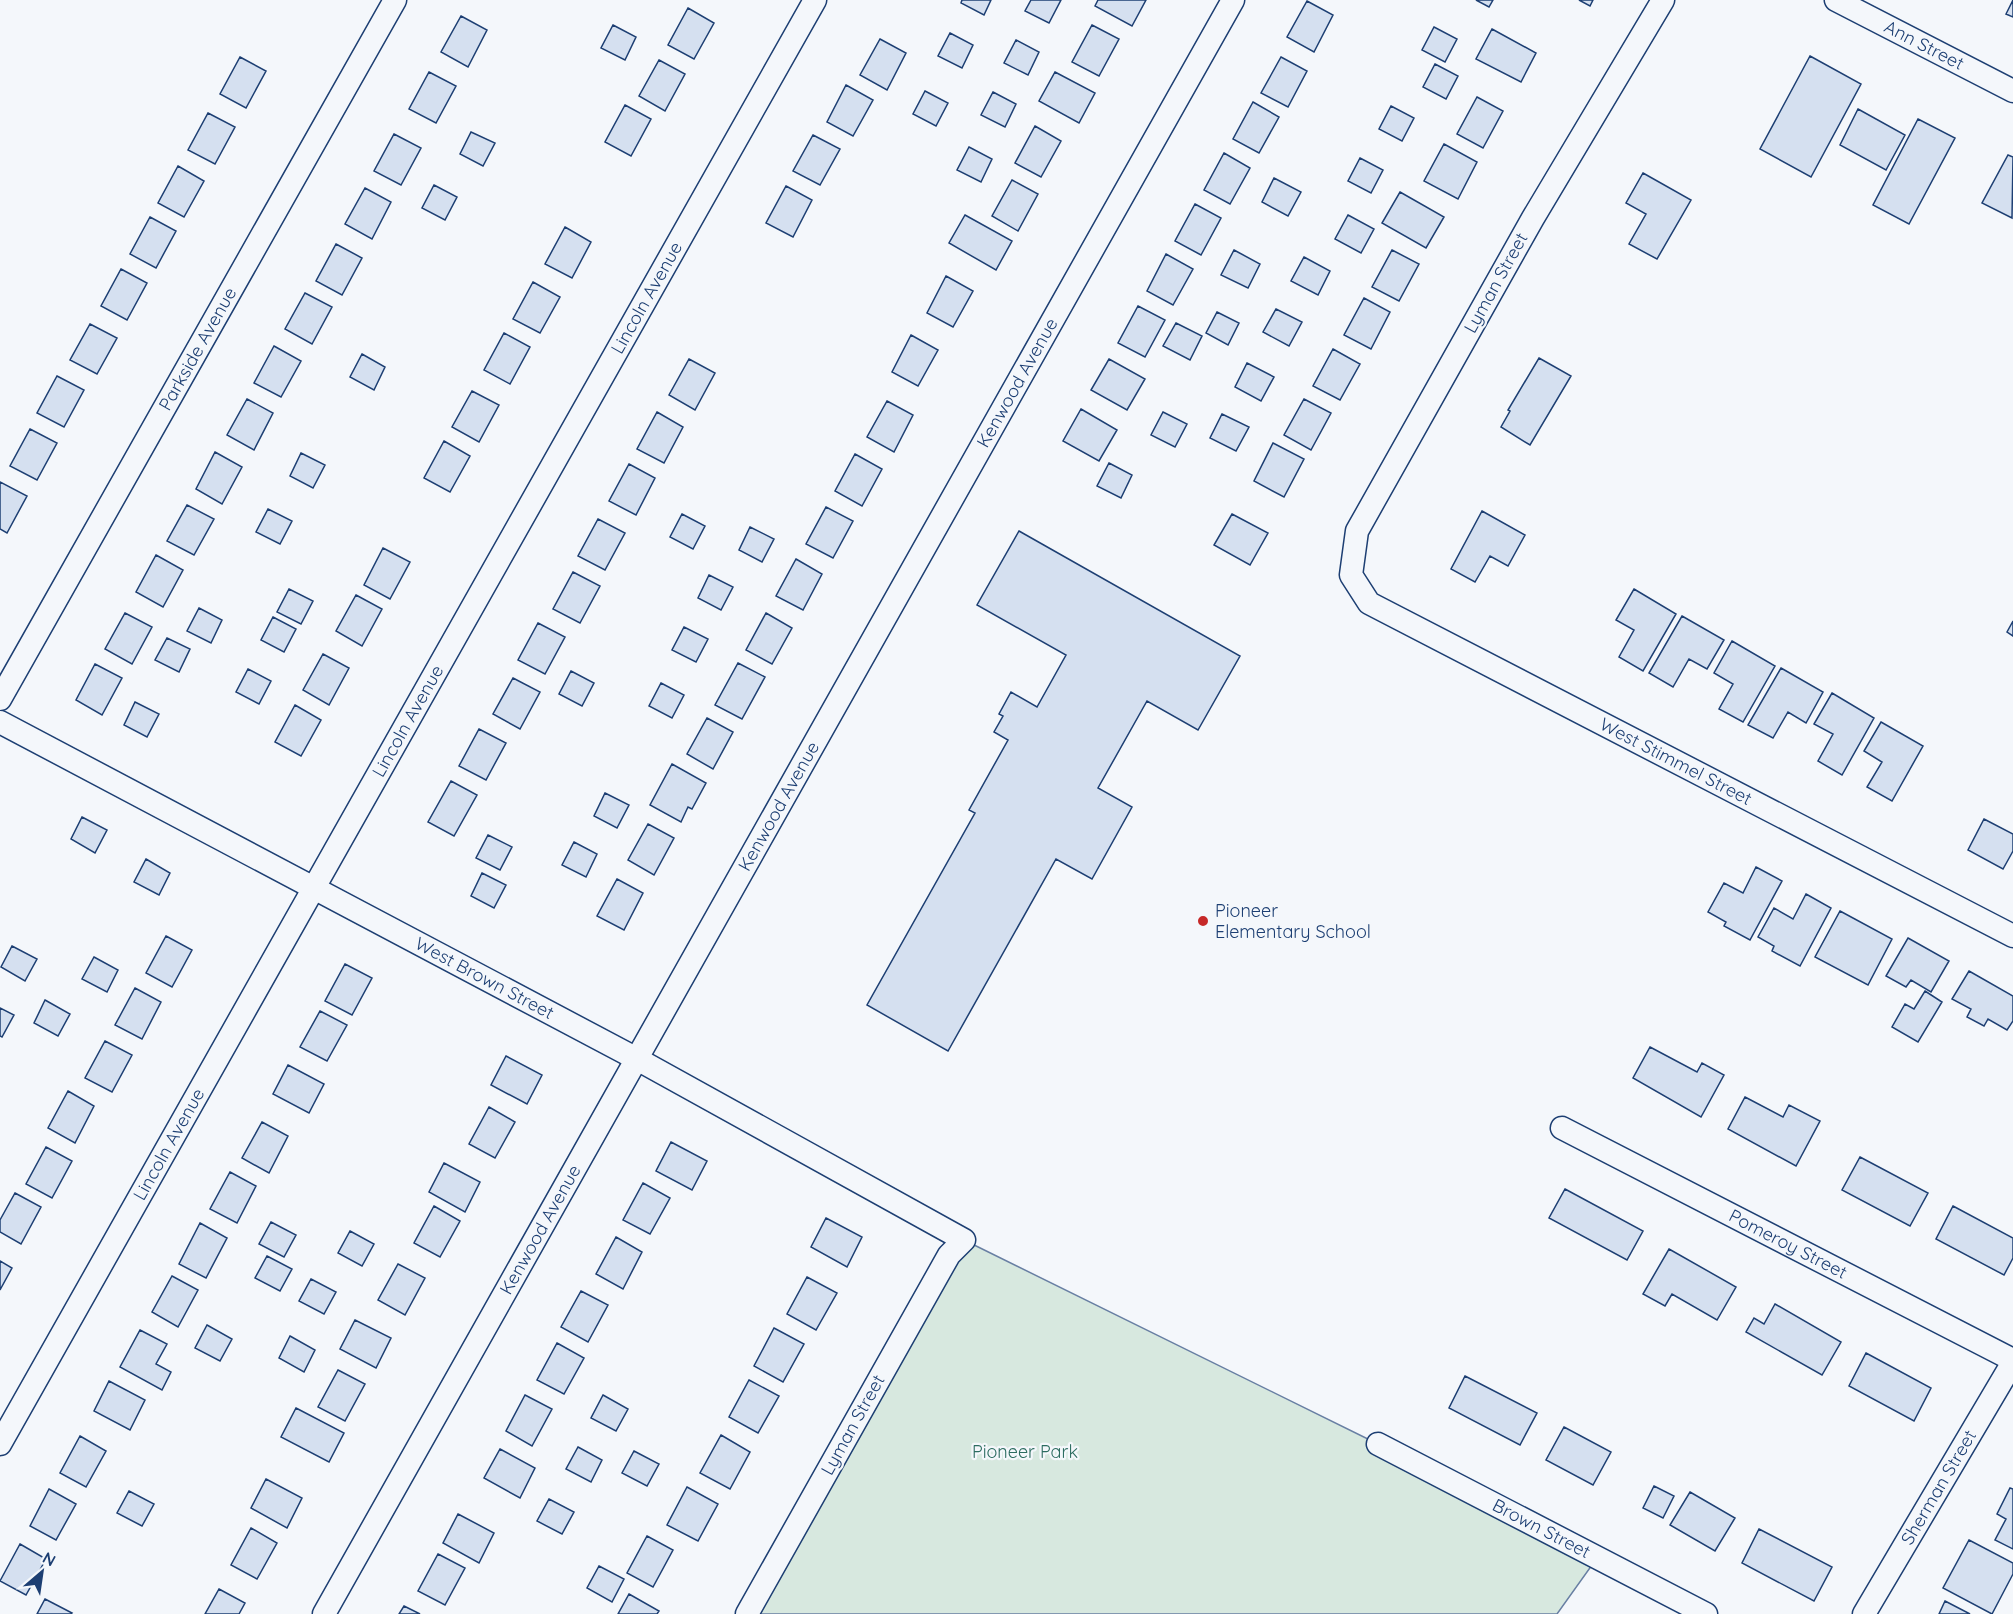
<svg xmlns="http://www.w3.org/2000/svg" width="2013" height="1614" font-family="Quicksand,sans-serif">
	<rect width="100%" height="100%" fill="#f4f7fb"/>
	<!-- green -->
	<path fill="#d7e8df" stroke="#687fa3" stroke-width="1.5" d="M964 1240 1378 1444 1597 1558 1557 1614H747Z"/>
	<!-- building -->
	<path fill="#d5e0f0" stroke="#1d3f73" stroke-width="1.5" d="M962 0H991L984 15 961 3Z
		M1031 0H1061L1049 23 1025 11Z
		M1098 0H1146L1132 26 1095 6Z
		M1476 0H1493L1489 7Z
		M1579 0H1593L1590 6Z
		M2013 0V17L2006 14Z
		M1307 1 1333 15 1314 52 1287 37Z
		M688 8 714 23 694 59 668 45Z
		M461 16 487 30 468 67 441 52Z
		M613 25 636 37 625 60 601 48Z
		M1092 25 1119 39 1099 76 1072 62Z
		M1434 27 1457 39 1445 62 1422 50Z
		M1492 29 1536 53 1521 82 1476 59Z
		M950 33 973 45 962 68 938 56Z
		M880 39 906 53 887 90 860 75Z
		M1016 40 1039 52 1028 75 1004 63Z
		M1810 56 1861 84 1811 177 1760 149Z
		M240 57 266 71 246 108 220 94Z
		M1281 57 1307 71 1288 107 1261 93Z
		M659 60 685 74 665 111 639 96Z
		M1435 64 1458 76 1446 99 1423 87Z
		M429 72 456 86 436 123 409 109Z
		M1055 72 1095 93 1079 123 1039 101Z
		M846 85 873 100 853 136 827 122Z
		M925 91 948 103 936 126 913 114Z
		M993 92 1016 104 1005 127 981 115Z
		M1477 97 1503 111 1483 148 1457 134Z
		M1253 102 1279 117 1259 153 1233 139Z
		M625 105 651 119 631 156 605 142Z
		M1391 106 1414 118 1402 141 1379 129Z
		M1858 109 1905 135 1886 170 1840 145Z
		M208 113 235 127 215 164 188 150Z
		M1918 119 1955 138 1909 224 1873 205Z
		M1035 126 1061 141 1041 177 1015 163Z
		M471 132 495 143 483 166 460 154Z
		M394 134 421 148 401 185 374 171Z
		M813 135 840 149 820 185 793 171Z
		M1444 144 1477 162 1458 199 1424 181Z
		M969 147 992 159 981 182 957 170Z
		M1224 153 1250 168 1230 204 1204 190Z
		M2008 155 2013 157 2012 218 1982 203Z
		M1360 158 1383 170 1371 193 1348 181Z
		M178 166 204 181 184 217 158 203Z
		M1643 173 1691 200 1657 259 1629 244 1646 214 1626 203Z
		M1274 178 1301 192 1288 216 1262 202Z
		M1012 180 1038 194 1018 231 992 216Z
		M434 185 457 197 445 220 422 208Z
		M786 186 812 200 793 237 766 223Z
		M365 188 391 202 372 239 345 224Z
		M1400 192 1444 217 1426 248 1382 223Z
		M1195 204 1221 218 1201 255 1175 241Z
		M965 215 1012 241 996 270 949 243Z
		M1348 215 1374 229 1361 253 1335 239Z
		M150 217 176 231 156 268 130 254Z
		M565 227 591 242 572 278 545 264Z
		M336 244 362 258 342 295 316 281Z
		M1234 250 1260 264 1248 288 1221 275Z
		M1392 250 1419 264 1399 301 1372 287Z
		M1166 254 1193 269 1173 305 1147 291Z
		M1304 257 1330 271 1318 295 1291 281Z
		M121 269 147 283 127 320 101 306Z
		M946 276 973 291 953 327 927 313Z
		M533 282 560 297 540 333 513 319Z
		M305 293 332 307 312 344 285 329Z
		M1364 298 1390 312 1371 349 1344 335Z
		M1138 306 1165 320 1145 357 1118 343Z
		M1276 309 1302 322 1289 346 1263 332Z
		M1217 312 1239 323 1228 345 1206 333Z
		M1176 323 1202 336 1190 360 1163 346Z
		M90 324 117 338 97 374 70 360Z
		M504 333 530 347 510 384 484 370Z
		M911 335 938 350 918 386 892 372Z
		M274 346 301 361 281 397 254 383Z
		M1333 349 1360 364 1340 400 1313 386Z
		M362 354 385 367 374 390 350 377Z
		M1539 358 1571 376 1530 445 1501 427 1510 411 1508 410Z
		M689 359 715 373 695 410 669 395Z
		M1109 359 1145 379 1127 410 1091 390Z
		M1247 363 1274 377 1261 401 1235 387Z
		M57 376 84 390 64 427 37 413Z
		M472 391 499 405 479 442 452 427Z
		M247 399 273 413 254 450 227 435Z
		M1304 399 1331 413 1311 450 1284 435Z
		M887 401 913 415 894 452 867 437Z
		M1081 409 1117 430 1099 461 1063 441Z
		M657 412 683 427 664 463 637 449Z
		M1163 412 1187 424 1175 447 1151 435Z
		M1222 414 1249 427 1236 451 1210 438Z
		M30 429 57 443 37 480 10 466Z
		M444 441 470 456 450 492 424 478Z
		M1273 443 1304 459 1284 497 1254 481Z
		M215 452 242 467 222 504 196 489Z
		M301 453 325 465 313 488 290 476Z
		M855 454 882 469 862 506 835 491Z
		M1109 463 1132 475 1121 498 1097 486Z
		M629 464 655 478 636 515 609 501Z
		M0 482 27 496 7 533 0 529Z
		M187 505 214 519 194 555 167 541Z
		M826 507 853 521 833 558 806 544Z
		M268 509 292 521 280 544 256 532Z
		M1482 511 1525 535 1508 566 1490 556 1475 582 1451 569Z
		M682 514 705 526 693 549 670 537Z
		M1232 514 1268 533 1250 565 1214 545Z
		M598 519 625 533 605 570 578 556Z
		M750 527 774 539 762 562 739 550Z
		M1019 531 1240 656 1198 730 1147 701 1098 788 1132 807 1092 879 1056 859 948 1051 867 1005 975 813 969 810 1008 740 994 732 1003 716 999 714 1011 692 1037 707 1066 655 977 605Z
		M383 548 410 562 390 599 364 585Z
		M156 555 183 570 163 607 136 592Z
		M796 559 822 574 803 610 776 596Z
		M573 572 600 586 580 623 553 609Z
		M709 575 733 587 721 610 698 598Z
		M289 589 313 601 301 624 277 612Z
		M1634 589 1676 614 1643 671 1619 657 1634 630 1616 620Z
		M356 595 382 609 362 646 336 631Z
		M199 608 222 620 211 643 187 631Z
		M125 613 152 627 132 664 105 649Z
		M766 613 792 628 772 664 746 650Z
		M1682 616 1724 640 1707 669 1689 659 1673 687 1649 673Z
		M273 617 296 629 284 652 261 640Z
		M2013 621V636L2007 632Z
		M538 623 565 637 545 674 518 660Z
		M684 627 708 639 696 662 672 650Z
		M167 638 190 649 179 672 155 660Z
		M1732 641 1775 666 1743 722 1719 709 1733 684 1714 673Z
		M323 654 349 668 329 705 303 690Z
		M738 663 765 677 742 719 715 705Z
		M95 664 122 678 102 715 76 700Z
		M1781 668 1823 692 1806 723 1788 712 1773 738 1748 725Z
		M248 669 271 681 259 704 236 692Z
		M571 671 594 683 582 706 559 694Z
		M513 678 540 692 520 729 493 714Z
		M661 683 684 695 672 718 649 706Z
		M1832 693 1874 718 1842 775 1818 761 1833 734 1814 724Z
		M135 702 159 714 147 737 124 725Z
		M295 705 321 720 301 756 275 742Z
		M707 718 733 732 713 769 687 754Z
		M1881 722 1923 746 1892 801 1867 787 1882 762 1864 751Z
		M479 729 506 743 486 780 459 766Z
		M672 764 706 783 692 809 688 807 681 822 650 805Z
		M451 781 477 795 454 836 428 822Z
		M605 793 629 805 617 828 594 816Z
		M82 817 107 830 95 853 71 839Z
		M1984 819 2013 834V851L2003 869 1968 850Z
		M648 824 674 838 654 875 628 860Z
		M488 835 512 847 500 870 476 858Z
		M574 842 597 854 586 877 562 865Z
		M146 859 170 873 159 895 134 882Z
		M1756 867 1782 881 1750 940 1724 926 1726 922 1708 912 1724 883 1743 893Z
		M482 873 506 885 494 908 471 896Z
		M617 879 643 893 624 930 597 916Z
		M1806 894 1831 908 1800 966 1772 951 1774 946 1758 937 1774 908 1793 919Z
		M1840 911 1892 939 1868 985 1815 957Z
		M166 936 192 950 172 987 146 973Z
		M1908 938 1949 961 1931 992 1911 980 1906 987 1886 976Z
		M12 946 37 959 25 981 1 967Z
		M94 957 118 970 107 992 82 979Z
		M345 964 372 978 352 1015 325 1001Z
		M1969 971 2013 996V1021L2007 1030 1988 1019 1984 1026 1967 1017 1971 1009 1952 999Z
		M135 988 161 1002 142 1039 115 1025Z
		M1925 991 1942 1002 1918 1042 1892 1027 1905 1004 1914 1009Z
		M45 1000 70 1014 58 1036 34 1023Z
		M0 1008 14 1015 2 1037 0 1036Z
		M320 1011 347 1025 327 1061 300 1047Z
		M105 1041 132 1055 112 1092 85 1078Z
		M1650 1047 1697 1072 1702 1063 1724 1075 1701 1117 1633 1078Z
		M506 1056 542 1075 527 1104 491 1085Z
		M288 1065 324 1084 309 1113 273 1094Z
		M68 1091 94 1106 75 1143 48 1128Z
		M1745 1097 1783 1117 1789 1105 1820 1121 1796 1166 1728 1129Z
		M489 1107 515 1122 495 1158 469 1144Z
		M262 1122 288 1136 269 1173 242 1158Z
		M671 1142 707 1161 692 1190 656 1171Z
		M46 1147 72 1161 52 1198 26 1184Z
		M1860 1157 1928 1193 1910 1226 1842 1190Z
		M444 1163 480 1182 465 1212 429 1192Z
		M230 1172 256 1186 237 1223 210 1209Z
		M643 1183 670 1198 650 1234 623 1220Z
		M1565 1189 1643 1231 1627 1260 1549 1218Z
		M15 1193 41 1207 21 1244 0 1232V1220Z
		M434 1206 460 1221 440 1257 414 1243Z
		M1953 1206 2013 1238V1258L2004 1275 1936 1239Z
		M826 1218 862 1237 847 1267 811 1247Z
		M271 1222 296 1235 284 1257 259 1244Z
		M200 1223 227 1238 206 1278 179 1264Z
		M350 1231 374 1244 362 1266 338 1253Z
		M616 1237 642 1252 623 1289 596 1274Z
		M1669 1249 1736 1287 1717 1320 1672 1294 1665 1306 1643 1294Z
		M267 1256 292 1269 280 1291 255 1278Z
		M0 1261 12 1268 0 1290Z
		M398 1264 425 1278 405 1315 378 1300Z
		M172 1276 198 1290 178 1327 152 1312Z
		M807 1277 837 1293 816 1330 787 1314Z
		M311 1279 336 1292 324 1314 299 1301Z
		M581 1291 608 1305 588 1342 561 1327Z
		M1775 1304 1841 1342 1822 1375 1746 1332 1754 1318 1764 1324Z
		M355 1320 391 1338 376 1368 340 1349Z
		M207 1325 232 1339 220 1361 195 1348Z
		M774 1328 804 1344 783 1382 754 1366Z
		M140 1330 167 1344 156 1364 171 1372 162 1390 120 1367Z
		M290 1336 315 1350 304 1372 279 1358Z
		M557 1343 584 1358 564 1394 537 1380Z
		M1866 1353 1931 1388 1914 1421 1849 1386Z
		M338 1370 365 1384 345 1421 318 1407Z
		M1465 1376 1537 1413 1520 1445 1449 1408Z
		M749 1380 779 1396 758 1433 729 1417Z
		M109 1381 145 1400 130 1430 94 1411Z
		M525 1395 552 1409 532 1446 506 1431Z
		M603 1395 628 1409 616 1431 591 1418Z
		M296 1408 344 1433 329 1462 281 1437Z
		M1564 1427 1611 1452 1593 1485 1546 1460Z
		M721 1435 750 1452 730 1489 700 1473Z
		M80 1436 106 1451 86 1487 60 1473Z
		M578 1447 602 1460 591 1482 566 1469Z
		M500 1449 535 1468 520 1498 484 1478Z
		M634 1451 659 1464 647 1486 622 1473Z
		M266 1479 302 1498 287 1528 251 1508Z
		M1654 1486 1674 1496 1663 1518 1643 1508Z
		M687 1487 718 1504 698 1541 667 1525Z
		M2010 1488 2013 1489V1549L1995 1540 2006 1519 1997 1514Z
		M49 1489 76 1504 56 1540 30 1526Z
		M129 1491 154 1504 142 1526 117 1513Z
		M1690 1492 1735 1518 1715 1551 1670 1525Z
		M549 1499 574 1512 562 1534 537 1521Z
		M458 1514 494 1533 479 1563 443 1543Z
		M251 1528 277 1543 257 1579 231 1565Z
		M1759 1529 1832 1567 1814 1601 1742 1563Z
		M647 1536 673 1550 653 1587 627 1573Z
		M1969 1540 2013 1563V1574L1992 1614 1943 1588Z
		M20 1544 46 1559 26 1595 0 1581Z
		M438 1554 465 1568 445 1605 418 1591Z
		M599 1566 624 1579 612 1602 587 1588Z
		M219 1589 245 1603 239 1614H205Z
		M629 1594 659 1611 657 1614H618Z
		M45 1599 72 1613 71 1614H37Z
		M1945 1601 1970 1614H1939Z
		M404 1606 420 1614H399Z"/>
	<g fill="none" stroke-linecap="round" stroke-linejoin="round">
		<defs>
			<g id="street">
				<path id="s1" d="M1663 0 1533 218 1357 531 1351 575 1369 603 2013 936"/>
				<path id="s2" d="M1836 0 2013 91"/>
				<path id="s3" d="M0 699 395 0"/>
				<path id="s4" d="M0 722 637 1059 964 1240 949 1255 747 1614"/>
				<path id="s5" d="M1562 1128 2013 1360"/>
				<path id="s6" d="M0 1444 815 0"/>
				<path id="s7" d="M1378 1444 1706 1614"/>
				<path id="s8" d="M324 1614 1233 0"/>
				<path id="s9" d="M1864 1614 2013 1362"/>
			</g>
		</defs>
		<!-- street casing -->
		<use href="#street" stroke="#1d3f73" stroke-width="25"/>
		<!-- street -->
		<use href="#street" stroke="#f4f7fb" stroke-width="22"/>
	</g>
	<!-- markers -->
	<circle fill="#c62828" stroke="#f4f7fb" stroke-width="2" cx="1203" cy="921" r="6"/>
	<g text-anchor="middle" stroke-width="4.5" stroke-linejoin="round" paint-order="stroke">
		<!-- street labels -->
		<g font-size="18" fill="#1d3f73" stroke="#f4f7fb">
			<text dy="6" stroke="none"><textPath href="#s2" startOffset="99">Ann Street</textPath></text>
			<text transform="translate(1496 283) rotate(-61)" y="6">Lyman Street</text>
			<text dy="6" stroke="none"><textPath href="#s6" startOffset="1316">Lincoln Avenue</textPath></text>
			<text dy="6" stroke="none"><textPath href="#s3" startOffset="402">Parkside Avenue</textPath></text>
			<text dy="6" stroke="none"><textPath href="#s8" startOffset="1413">Kenwood Avenue</textPath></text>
			<text dy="6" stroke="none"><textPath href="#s6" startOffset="830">Lincoln Avenue</textPath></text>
			<text dy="6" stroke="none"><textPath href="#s1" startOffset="1036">West Stimmel Street</textPath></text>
			<text dy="6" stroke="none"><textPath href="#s8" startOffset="927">Kenwood Avenue</textPath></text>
			<text dy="6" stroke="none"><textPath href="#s4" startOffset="548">West Brown Street</textPath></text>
			<text dy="6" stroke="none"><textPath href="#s6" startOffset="344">Lincoln Avenue</textPath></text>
			<text dy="6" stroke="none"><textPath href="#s8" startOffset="441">Kenwood Avenue</textPath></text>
			<text dy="6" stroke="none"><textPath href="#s5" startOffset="254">Pomeroy Street</textPath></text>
			<text transform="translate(853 1425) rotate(-61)" y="6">Lyman Street</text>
			<text dy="6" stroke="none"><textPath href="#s9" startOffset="147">Sherman Street</textPath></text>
			<text dy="6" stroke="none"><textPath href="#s7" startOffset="184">Brown Street</textPath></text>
		</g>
		<!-- poi labels -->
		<g font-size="18" fill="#1d3f73" stroke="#f4f7fb" text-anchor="start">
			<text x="1215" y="917">Pioneer<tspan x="1215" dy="21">Elementary School</tspan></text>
		</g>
		<!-- park labels -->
		<g font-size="18" fill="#2c6c60" stroke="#f4f7fb">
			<text x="1025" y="1458">Pioneer Park</text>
		</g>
	</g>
	<!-- north arrow -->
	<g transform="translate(42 1572) rotate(29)" stroke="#f4f7fb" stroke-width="4.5" paint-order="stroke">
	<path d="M0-4.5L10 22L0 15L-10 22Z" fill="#1d3f73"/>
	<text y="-9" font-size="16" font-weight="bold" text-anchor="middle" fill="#1d3f73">N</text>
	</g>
</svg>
